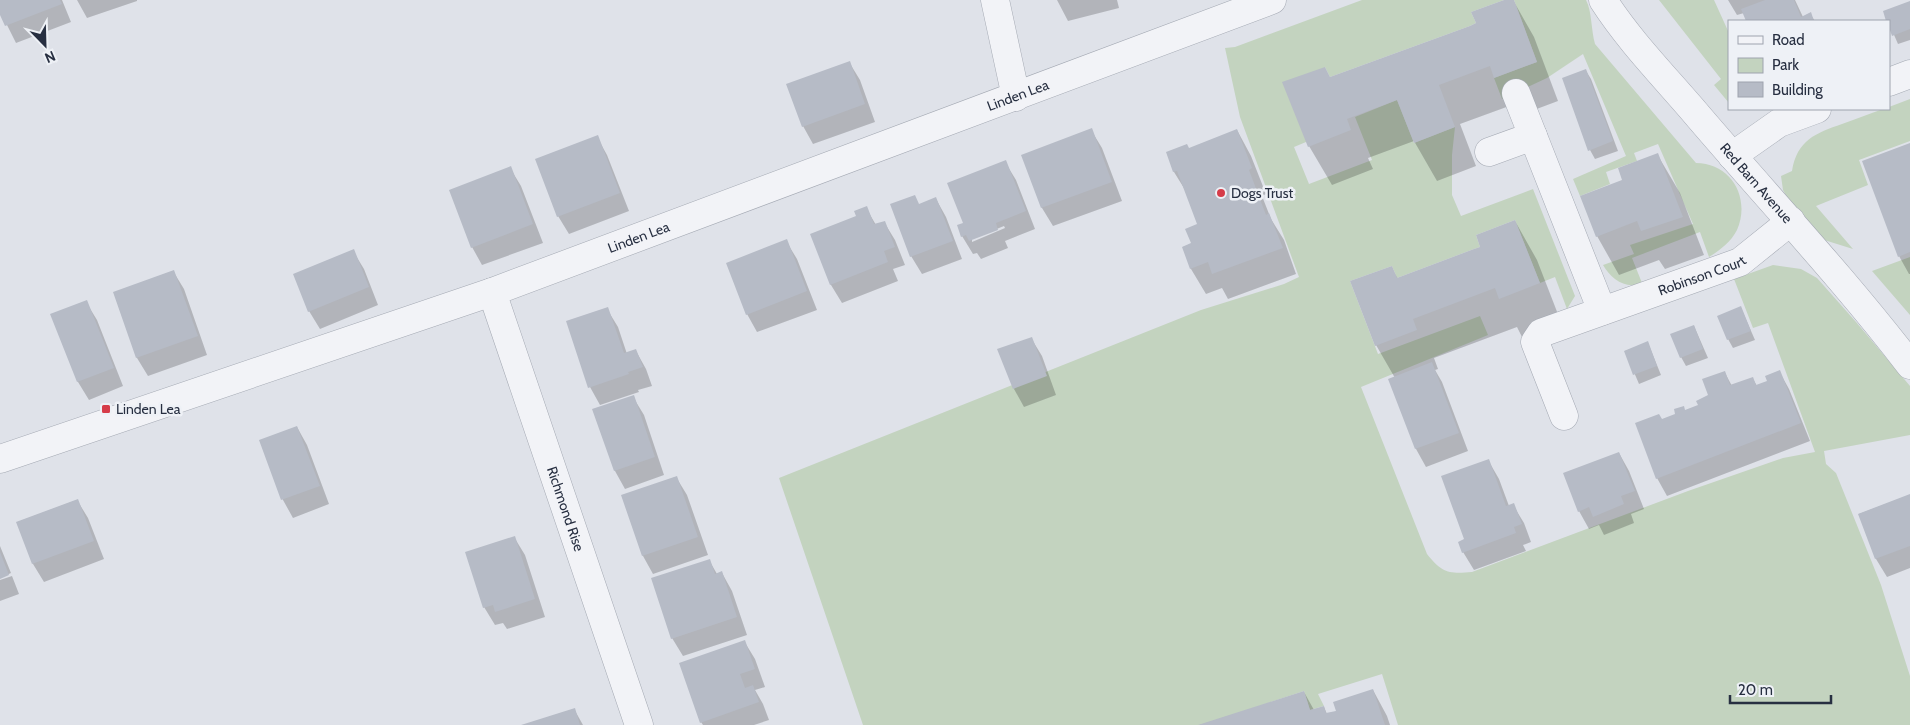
<svg xmlns="http://www.w3.org/2000/svg" width="1910" height="725" font-family="Cabin,sans-serif">
	<rect width="100%" height="100%" fill="#dfe2e9"/>
	<!-- green -->
	<path fill="#c3d3bf" d="M1362 0H1504L1471 12 1476 23 1470 26 1330 77 1325 67 1306 142 1294 147 1309 184 1372 160 1355 117 1397 100 1414 143 1455 127 1452 155V195L1461 216 1533 189 1575 296 1567 309 1555 277 1540 283 1515 220 1476 235 1480 247 1474 249 1397 278 1392 266 1350 281 1378 354 1480 316 1488 335 1361 387 1427 554C1442 573 1449 574 1472 572L1688 491 1783 458 1815 452 1768 323 1753 328 1734 279 1773 265 1801 269 1817 278 1856 322 1910 386V435L1824 451 1826 464 1836 473 1881 585 1910 676V725H1398L1382 674 1318 694 1324 706 1310 710 1304 691 1202 725H863L779 478 1201 310 1284 284 1299 277 1240 117 1225 48 1235 47Z
		M1514 0H1586C1592 11 1591 30 1595 44L1696 163C1731 163 1751 198 1737 230 1731 242 1720 250 1709 257L1700 232 1632 258 1642 283C1626 290 1611 279 1603 265L1634 254 1630 245 1693 224 1658 144 1634 153 1637 161 1606 172 1610 184 1580 196 1573 179 1626 156 1583 54 1547 78 1502 99 1494 78 1537 62Z
		M1659 0H1714L1729 33V103L1714 85 1721 79Z
		M1910 99V141L1859 160 1868 185 1816 206 1853 249 1821 239 1788 199 1783 190 1781 176 1792 171C1797 140 1816 133 1842 124 1856 119 1869 114 1883 109H1889V107Z
		M1910 257V315L1872 271Z"/>
	<!-- shadow -->
	<path fill="#0003" fill-rule="evenodd" d="M0 0H62L71 22 16 43 0 11Z
		M77 0H137V1L87 18Z
		M1057 0H1117L1119 8 1068 21Z
		M1508 0H1513L1534 37 1558 101 1518 116 1512 105 1460 124 1476 166 1437 181 1414 141 1368 158 1373 169 1332 185 1309 146 1330 78 1477 24Z
		M1728 0H1795L1803 17 1810 14 1815 21H1747L1744 13 1737 15Z
		M1910 4V40L1898 44 1884 12Z
		M849 62 860 80 875 122 813 144 803 126Z
		M1586 71 1591 79 1618 151 1595 159 1590 150Z
		M1091 130 1102 148 1122 201 1053 226 1042 208 1023 156Z
		M1237 130 1251 156 1266 194 1262 196 1271 219 1284 240 1296 274 1228 299 1222 288 1206 294 1191 269 1183 247 1193 243 1199 225 1187 193 1174 172 1167 153 1189 149Z
		M597 137 607 155 629 211 569 234 558 216Z
		M1910 144V274H1909L1899 256Z
		M1657 154 1680 193 1704 255 1665 269 1659 260 1619 275 1597 236 1624 180Z
		M1005 162 1016 180 1035 229 1005 241 1008 248 981 259 977 253 973 254 962 236 964 224ZM1004 226 1005 228 972 242V239Z
		M510 168 521 186 543 243 482 265 472 247Z
		M936 199 946 217 962 259 922 274 911 256 920 205Z
		M866 208 876 225 884 222 895 240 905 265 893 269 898 281 842 303 831 285 812 235 858 217Z
		M1515 221 1537 260 1561 322 1522 337 1517 327 1434 358 1438 369 1435 370 1442 382 1468 451 1426 467 1416 449 1395 378 1376 345 1391 267 1398 279 1482 247Z
		M786 241 797 259 817 310 757 332 747 314Z
		M353 251 364 269 378 305 320 329 309 311Z
		M173 271 184 289 207 355 148 376 137 358 114 293Z
		M86 302 97 320 123 386 89 400 78 382 52 315Z
		M1741 308 1755 340 1733 348 1728 339Z
		M607 309 618 327 627 354 636 351 646 369 652 386 638 390 639 392 600 405 590 387Z
		M1694 326 1708 358 1686 366 1681 357Z
		M1031 338 1042 356 1056 395 1024 407 1014 389Z
		M1648 343 1661 375 1639 384 1625 351Z
		M1779 371 1789 389 1810 441 1667 496 1657 478 1661 421 1700 406 1710 396 1725 373 1732 386 1753 379 1757 386 1769 381Z
		M633 397 644 415 664 475 625 489 615 471 593 410Z
		M297 427 307 445 329 504 293 518 283 500 260 441Z
		M1619 453 1629 471 1644 509 1631 514 1634 523 1604 535 1599 525 1589 529 1579 511Z
		M1488 460 1499 479 1509 506 1513 505 1524 523 1531 542 1523 545 1526 551 1474 570 1463 552Z
		M676 477 687 495 708 555 653 574 643 556 622 496Z
		M1910 495V568L1887 577 1876 559 1859 514Z
		M77 500 88 518 104 559 44 582 33 564 18 522Z
		M514 537 525 555 545 617 507 629 503 623 495 625 484 607Z
		M0 546 11 573 0 578Z
		M709 560 717 574 722 573 732 591 747 635 683 656 672 638Z
		M12 576 19 594 0 601V580Z
		M744 641 755 659 765 687 755 690 763 704 769 720 754 725H703L701 722Z
		M1373 690 1387 716 1390 725H1200L1304 692 1314 710 1324 707 1327 714 1338 711Z
		M574 709 583 725H524Z"/>
	<!-- building -->
	<path fill="#b6bbc6" d="M0 0H60L62 4 5 26 0 15Z
		M1504 0H1514L1537 62 1494 78 1490 66 1439 85 1455 127 1414 143 1397 100 1347 119 1351 130 1308 147 1282 82 1325 67 1330 77 1470 26 1476 23 1471 12Z
		M1765 0H1794L1801 17 1811 12 1814 21H1746L1741 9Z
		M1910 1V29L1892 36 1889 27V21H1886L1883 11Z
		M850 61 865 104 802 127 786 84Z
		M1586 69 1613 141 1588 151 1562 78Z
		M1092 128 1112 182 1041 208 1021 155Z
		M1237 129 1252 168 1249 170 1266 215 1269 213 1283 248 1212 274 1208 262 1190 269 1182 247 1191 243 1185 229 1197 224 1177 171 1173 172 1166 152 1187 144 1189 148Z
		M598 135 620 193 557 217 535 159Z
		M1910 143V252L1898 257 1862 161Z
		M1658 153 1683 217 1641 231 1637 221 1596 237 1580 196 1622 180 1618 168Z
		M1006 160 1026 211 996 223 998 230 969 241 966 235 961 237 957 225 963 223 947 183Z
		M511 166 533 224 471 248 449 190Z
		M915 195 919 204 936 197 953 241 910 257 890 204Z
		M867 206 874 224 885 221 895 247 884 251 888 262 830 285 810 234 856 216 854 211Z
		M1515 220 1540 283 1499 299 1495 288 1413 319 1417 330 1375 346 1350 281 1392 266 1397 278 1474 249 1480 247 1476 235Z
		M787 239 807 291 746 315 726 263Z
		M354 249 369 287 308 312 293 274Z
		M174 270 198 336 136 358 113 292Z
		M87 300 114 368 77 382 50 314Z
		M1741 306 1751 331 1727 340 1717 316Z
		M608 307 624 353 636 349 643 367 628 372 629 374 588 388 566 321Z
		M1694 325 1703 349 1680 358 1670 334Z
		M1032 337 1047 376 1013 389 997 349Z
		M1648 341 1657 366 1633 375 1624 351Z
		M1432 362 1459 433 1415 449 1388 379Z
		M1780 370 1801 423 1656 479 1635 423 1659 414 1662 419 1675 414 1674 409 1684 406 1685 410 1698 405 1696 401 1708 395 1702 379 1725 371 1730 385 1753 377 1756 385 1767 381 1765 376Z
		M634 395 655 457 614 471 592 409Z
		M297 426 320 486 281 500 259 440Z
		M1619 452 1635 491 1621 496 1624 504 1593 517 1589 507 1578 512 1563 473Z
		M1489 459 1506 506 1514 503 1522 524 1514 527 1516 533 1462 553 1458 542 1464 539 1441 476Z
		M677 476 698 537 642 556 621 495Z
		M1910 494V546L1875 559 1858 514Z
		M78 499 94 541 32 564 16 522Z
		M515 536 535 599 495 612 493 605 483 608 465 552Z
		M0 552 9 575 0 579Z
		M710 559 715 574 722 571 737 617 671 639 651 578Z
		M745 640 755 669 740 674 745 688 753 685 759 702 700 723 679 663Z
		M1373 689 1385 725H1198L1304 691 1310 710 1324 706 1326 713 1336 711 1333 702Z
		M575 708 580 725H521Z"/>
	<g fill="none" stroke-linecap="round" stroke-linejoin="round">
		<defs>
			<g id="minor">
				<path d="M995 0 1016 97"/>
				<path id="s1" d="M1603 0C1628 39 1661 73 1692 109 1764 194 1842 276 1910 365"/>
				<path d="M1889 82 1910 74"/>
				<path d="M1516 93 1602 311"/>
				<path d="M1489 152 1533 136"/>
				<path d="M1732 156 1779 123 1817 109"/>
				<path id="s2" d="M492 292 639 725"/>
				<path id="s3" d="M1564 416 1535 342 1541 333 1740 262 1791 221"/>
				<path id="s4" d="M0 459 492 292 1272 0"/>
			</g>
		</defs>
		<!-- minor casing -->
		<use href="#minor" stroke="#a4a9b3" stroke-width="29"/>
		<!-- minor -->
		<use href="#minor" stroke="#f2f3f7" stroke-width="28"/>
	</g>
	<!-- markers -->
	<g fill="#d63c49" stroke="#eef1f6" stroke-width="2">
		<circle cx="1221" cy="193" r="5"/>
		<rect x="101" y="404" width="10" height="10" rx="2.5"/>
	</g>
	<g text-anchor="middle" stroke-width="5" stroke-linejoin="round" paint-order="stroke">
		<!-- street labels -->
		<g font-size="14" fill="#272f41" stroke="#eef1f6">
			<text dy="5" stroke="none"><textPath href="#s4" startOffset="1081">Linden Lea</textPath></text>
			<text dy="5" stroke="none"><textPath href="#s1" startOffset="239">Red Barn Avenue</textPath></text>
			<text dy="5" stroke="none"><textPath href="#s4" startOffset="676">Linden Lea</textPath></text>
			<text dy="5" stroke="none"><textPath href="#s3" startOffset="261">Robinson Court</textPath></text>
			<text dy="5" stroke="none"><textPath href="#s2" startOffset="229">Richmond Rise</textPath></text>
		</g>
		<!-- poi labels -->
		<g font-size="14" fill="#272f41" stroke="#eef1f6" text-anchor="start">
			<text x="1231" y="198">Dogs Trust</text>
			<text x="116" y="414">Linden Lea</text>
		</g>
	</g>
	<!-- legend -->
	<rect x="1728" y="20" width="162" height="90" fill="#eef1f6" stroke="#9ea3ae"/>
	<rect x="1738" y="36" width="25" height="8" fill="#f2f3f7" stroke="#9ea3ae"/>
	<text x="1772" y="45" font-size="15" fill="#272f41">Road</text>
	<rect x="1738" y="58" width="25" height="15" fill="#c3d3bf" stroke="#9ea3ae"/>
	<text x="1772" y="70" font-size="15" fill="#272f41">Park</text>
	<rect x="1738" y="82" width="25" height="15" fill="#b6bbc6" stroke="#9ea3ae"/>
	<text x="1772" y="95" font-size="15" fill="#272f41">Building</text>
	<!-- north arrow -->
	<g transform="translate(45 45) rotate(157)" stroke="#eef1f6" stroke-width="4" paint-order="stroke">
	<path d="M0-4L9 19L0 12L-9 19Z" fill="#272f41"/>
	<text y="-8" font-size="14" font-weight="bold" text-anchor="middle" fill="#272f41">N</text>
	</g>
	<!-- scale -->
	<path d="M1730 695v8h101v-8" fill="none" stroke="#272f41" stroke-width="2.5"/>
	<text x="1738" y="695" font-size="15" fill="#272f41" stroke="#eef1f6" stroke-width="4" paint-order="stroke">20 m</text>
</svg>
